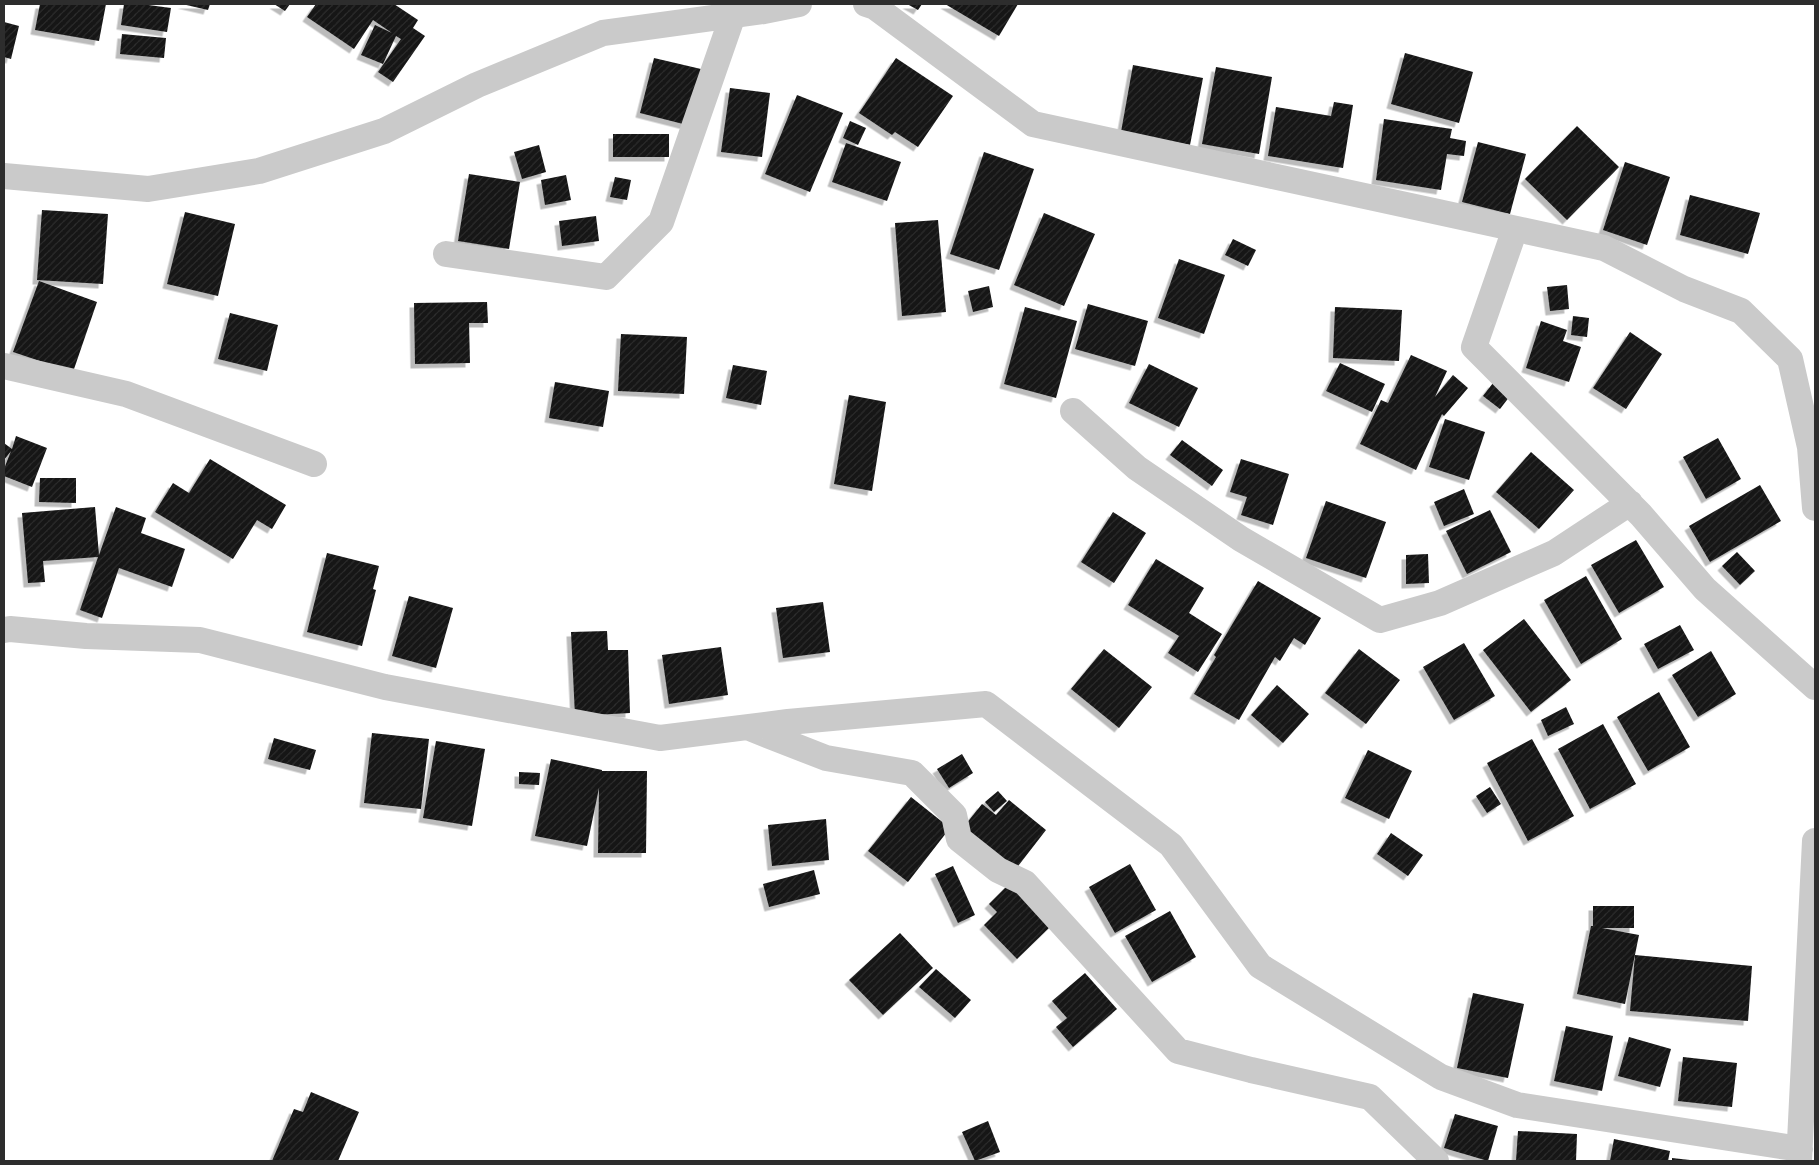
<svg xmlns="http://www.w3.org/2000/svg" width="1819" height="1165" font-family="'Open Sans',sans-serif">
	<defs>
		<pattern id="building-hatch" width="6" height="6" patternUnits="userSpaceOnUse" patternTransform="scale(1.25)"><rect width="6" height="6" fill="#141414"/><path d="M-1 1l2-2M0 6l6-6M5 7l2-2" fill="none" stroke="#2e2e2e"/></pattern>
		<filter id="shadow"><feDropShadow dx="-4.5" dy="4.5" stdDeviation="0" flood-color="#0004"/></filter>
	</defs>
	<rect width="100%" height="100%" fill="#fff"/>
	<!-- building -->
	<path fill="url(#building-hatch)" filter="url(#shadow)" d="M40 4H106L99 41 35 30Z
		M124 4H141L171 8 167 32 121 25Z
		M182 4H210L208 10Z
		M274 4H290L285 11Z
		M316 4H394L418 20 413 28 425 36 393 82 378 72 401 39 396 36 383 64 361 55 375 25 392 33 373 20 354 49 307 17Z
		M907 4H922L918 10Z
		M945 4H1018L999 36Z
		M4 22 19 26 11 59 4 57Z
		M122 34 166 38 164 58 120 54Z
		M1405 53 1473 72 1459 123 1391 104Z
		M654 58 701 69 687 125 640 113Z
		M896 58 953 96 918 147 895 132 892 135 859 113Z
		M1133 65 1203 78 1190 145 1121 132Z
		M1216 67 1272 77 1259 154 1202 144Z
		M730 88 770 93 762 157 721 152Z
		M797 95 843 113 810 192 765 174Z
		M1334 102 1353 105 1343 168 1268 156 1276 107 1331 116Z
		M1384 119 1452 129 1450 138 1466 141 1464 156 1447 154 1441 190 1376 180Z
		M850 121 866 128 858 145 843 138Z
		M1577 126 1619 167 1567 220 1525 179Z
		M613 134H669V157H613Z
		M1478 142 1526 154 1510 214 1462 202Z
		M846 143 901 162 887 201 832 182Z
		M539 145 546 172 522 179 514 152Z
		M984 152 1034 169 999 270 950 254Z
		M1625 162 1670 177 1647 245 1603 230Z
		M469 174 520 182 509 249 458 241Z
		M566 175 571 200 545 205 541 180Z
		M615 177 631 180 627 200 610 197Z
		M1690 195 1760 213 1748 254 1680 235Z
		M42 210 108 214 103 284 37 280Z
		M185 212 235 224 218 296 167 284Z
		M1044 213 1095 234 1064 306 1014 285Z
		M596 216 599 241 562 246 559 221Z
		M938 220 946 312 902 316 895 223Z
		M1233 239 1256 250 1248 266 1225 255Z
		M1179 259 1225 275 1204 334 1158 318Z
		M39 281 97 302 73 372 13 352Z
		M1567 285 1569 309 1550 311 1547 287Z
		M989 286 993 307 973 312 968 291Z
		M487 302 488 323H469L470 363 415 364 414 303Z
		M1088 304 1148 321 1135 366 1075 349Z
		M1025 307 1077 321 1056 398 1004 384Z
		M1335 307 1402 310 1399 361 1333 358Z
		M230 313 278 325 267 371 218 359Z
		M1573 316 1589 318 1587 337 1571 335Z
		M1541 321 1567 330 1563 341 1581 347 1569 382 1526 368Z
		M1630 332 1662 354 1626 409 1593 388Z
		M621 334 687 337 684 394 618 391Z
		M1411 355 1447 371 1435 397 1453 375 1468 388 1444 416 1442 414 1416 470 1360 444 1381 400 1388 403Z
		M1340 363 1385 384 1372 412 1326 391Z
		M1149 364 1198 388 1179 427 1129 403Z
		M733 365 767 371 761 405 726 398Z
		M555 382 609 391 603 427 549 418Z
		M1493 383 1510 396 1500 409 1483 396Z
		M849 395 886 402 872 491 834 484Z
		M1445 419 1485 432 1469 480 1429 467Z
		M16 436 47 448 32 487 4 476V469L11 451 4 460V443L12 449Z
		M1718 438 1741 479 1706 499 1683 457Z
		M1182 440 1223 470 1212 486 1170 455Z
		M1531 452 1574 490 1539 529 1496 492Z
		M210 459 286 505 272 529 257 520 233 559 155 512 173 483 189 493Z
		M1241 459 1289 474 1273 525 1241 515 1247 497 1230 492Z
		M40 478H76V503L39 502Z
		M1760 485 1781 521 1710 562 1689 526Z
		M1464 489 1474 514 1444 526 1434 502Z
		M1326 501 1386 522 1366 578 1306 558Z
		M95 507 99 555 116 507 146 518 141 533 185 549 172 587 119 568 102 618 80 610 98 557 43 561 45 582 28 583 22 513Z
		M1490 510 1511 552 1467 574 1446 531Z
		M1113 512 1146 533 1114 583 1081 562Z
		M1636 540 1664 587 1619 613 1591 565Z
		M1737 552 1755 571 1740 585 1722 566Z
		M327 553 379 566 373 589 376 590 362 646 307 632Z
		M1428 554 1429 583 1406 584V555Z
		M1156 559 1204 588 1189 613 1222 634 1198 672 1168 653 1179 636 1128 605Z
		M1586 576 1622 639 1581 664 1544 600Z
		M1258 581 1321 618 1305 645 1294 638 1280 661 1275 657 1239 720 1194 694 1216 657 1214 655Z
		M409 596 453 608 436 668 392 656Z
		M823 602 830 652 783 658 776 608Z
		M1524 619 1571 680 1531 712 1483 650Z
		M1680 625 1694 650 1658 669 1644 644Z
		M607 631 608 650H628L630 713 575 716 571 632Z
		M1464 643 1495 696 1454 720 1423 667Z
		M721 647 728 695 669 704 662 655Z
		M1104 649 1152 687 1119 728 1071 689Z
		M1359 649 1400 680 1366 724 1325 693Z
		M1711 651 1736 694 1698 717 1672 675Z
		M1277 685 1309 714 1283 743 1251 715Z
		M1659 692 1690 747 1648 771 1617 717Z
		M1566 707 1574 724 1548 736 1541 720Z
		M1603 724 1636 784 1590 809 1558 749Z
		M372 733 429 739 421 809 364 803Z
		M274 738 316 750 310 770 268 759Z
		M1532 739 1574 816 1528 841 1487 763Z
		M436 741 485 749 472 826 423 818Z
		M1368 750 1412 771 1389 819 1345 798Z
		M962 754 973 773 949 788 937 769Z
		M551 759 602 770V771H647L646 853H598L599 788 587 846 535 836Z
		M519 772 540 773 539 785 519 784Z
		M1490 787 1501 804 1487 813 1476 796Z
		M998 791 1007 801 994 812 985 802Z
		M911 797 950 828 908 882 868 851Z
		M1009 800 1046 830 1015 870 962 829 982 804 996 815Z
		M826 819 829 860 772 866 768 825Z
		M1391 833 1423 855 1408 876 1377 854Z
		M1130 864 1156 910 1115 933 1089 887Z
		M953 866 975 915 958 923 935 874Z
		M814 870 820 894 769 907 763 884Z
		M1011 882 1053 924 1017 959 984 925 997 912 989 904Z
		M1593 906H1634V928H1602L1639 935 1625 1004 1577 994 1591 926H1593Z
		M1170 911 1196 957 1152 982 1125 936Z
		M900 933 933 968 883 1015 849 980Z
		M1635 955 1752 966 1748 1021 1630 1011Z
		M936 969 971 1000 955 1018 919 987Z
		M1085 973 1117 1009 1073 1047 1056 1027 1067 1018 1052 1001Z
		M1473 993 1524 1004 1508 1078 1457 1068Z
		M1566 1026 1613 1036 1602 1091 1554 1081Z
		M1629 1037 1671 1049 1660 1087 1618 1076Z
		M1683 1057 1737 1063 1732 1107 1678 1101Z
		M311 1092 359 1112 338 1161H272L294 1109 303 1112Z
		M1455 1114 1498 1126 1488 1161 1444 1148Z
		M988 1121 1000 1152 975 1161 962 1132Z
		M1518 1131 1577 1134 1576 1161H1516Z
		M1614 1139 1670 1151 1668 1161H1610Z
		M1672 1158 1690 1160V1161H1672Z"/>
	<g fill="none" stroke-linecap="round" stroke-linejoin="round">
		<!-- street -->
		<path stroke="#cacaca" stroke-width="26" d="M866 4 875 7 1033 124 1604 248 1684 289 1741 311 1790 359 1810 447 1815 508
			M4 176 148 189 259 171 384 131 477 85 603 33 764 11 799 4
			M1515 229 1474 347 1641 515 1705 589 1815 687
			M446 254 606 277 661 222 733 15
			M4 366 126 394 314 464
			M1073 411 1137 468 1241 539 1380 620 1440 603 1554 553 1630 503
			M4 630 10 629 86 636 200 640 385 687 660 738 788 722 986 704 1171 845 1260 966 1441 1077 1517 1105 1800 1149
			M752 729 826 758 912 773 954 815 959 839 998 870 1025 883 1178 1051 1251 1070 1370 1097 1436 1161
			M1799 1161 1815 841"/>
	</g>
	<!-- border -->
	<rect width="1819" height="1165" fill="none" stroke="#2d2d2d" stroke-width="10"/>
</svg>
